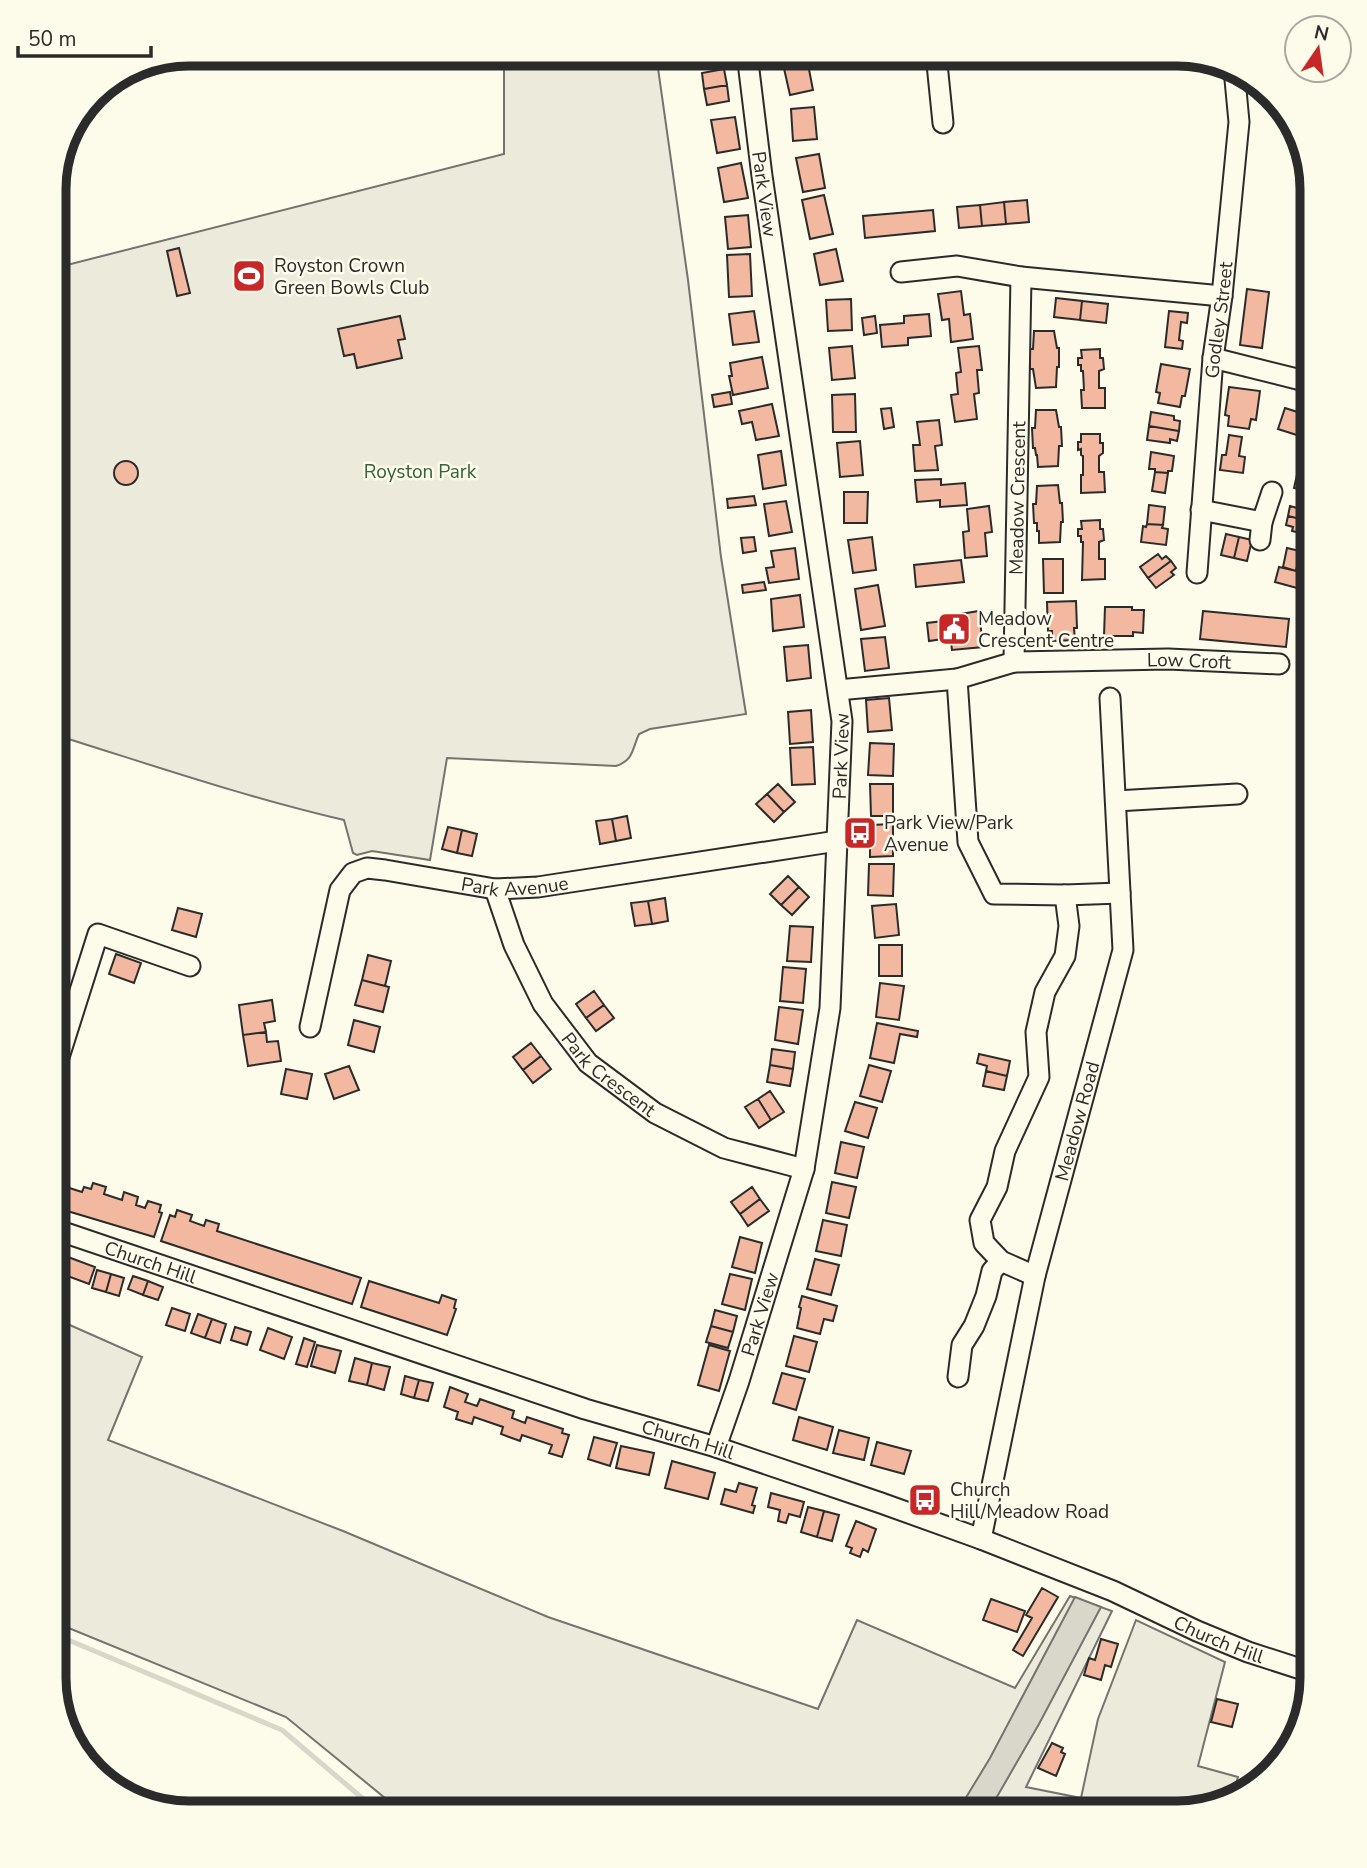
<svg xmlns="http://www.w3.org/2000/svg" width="1367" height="1868" font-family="'Nunito Sans',sans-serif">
	<rect width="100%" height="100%" fill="#fdfbea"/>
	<!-- green -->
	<path fill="#ecebdb" stroke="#74746e" stroke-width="2" d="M504 54H656L688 280 721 557 746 714 650 729 639 734C632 749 634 760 616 766L447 758 430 860 372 851 357 855 353 853 344 820C249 798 158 767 65 738L54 732 55 268 504 154Z
		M1313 629V689L1298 685Z
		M54 1318 142 1357 108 1440 343 1531 548 1617 818 1709 857 1620 1015 1688 1070 1596 1112 1611 1026 1787 1081 1798 1098 1719 1136 1620 1225 1662 1198 1766 1238 1777 1232 1799 1178 1814H433L385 1798 286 1717 54 1622Z"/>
	<!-- water -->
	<path fill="#d8d7c9" stroke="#74746e" stroke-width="2" d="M1075 1597 1101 1607 1039 1724 987 1814H956L990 1758Z"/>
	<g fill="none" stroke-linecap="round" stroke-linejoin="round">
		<!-- stream -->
		<path stroke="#d8d7c9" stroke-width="5" d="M54 1634 282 1730 381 1814"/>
	</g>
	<!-- building -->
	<path fill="#f2b8a0" stroke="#2b2b2b" stroke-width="2" d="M807 59 813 90 790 95 783 64Z
		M724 69 727 85 704 89 702 73Z
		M727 85 729 101 707 105 704 89Z
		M814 107 817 139 793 141 791 109Z
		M735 117 740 149 717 153 711 120Z
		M819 154 825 188 803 192 796 158Z
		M741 163 748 198 724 202 718 168Z
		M824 195 833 234 810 239 802 200Z
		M1027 200 1029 222 1006 224 1004 202Z
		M1004 202 1006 224 982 226 980 205Z
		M980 205 982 226 959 228 957 207Z
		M933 210 935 231 865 238 863 216Z
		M748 215 751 247 728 249 725 217Z
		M179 248 190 293 177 296 167 251Z
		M836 249 843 281 820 285 814 254Z
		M750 254 752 296 729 297 727 255Z
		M1247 289 1269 292 1262 348 1240 345Z
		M961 291 964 315 970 314 973 339 951 342 949 319 942 320 938 294Z
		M1056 298 1082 301 1080 320 1054 317Z
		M851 299 852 330 828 331 826 300Z
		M1082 301 1108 304 1106 323 1080 320Z
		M754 311 759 342 733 345 729 314Z
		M1169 311 1188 313 1187 323 1181 322 1179 340 1183 341 1182 349 1165 347Z
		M929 314 931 336 908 338V345L882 347 880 325 904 323V316Z
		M400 316 405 339 398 340 402 358 357 368 354 354 344 356 338 329Z
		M875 316 877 333 864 335 862 318Z
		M1034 331H1054L1057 348H1059V367H1057L1056 387 1036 388 1033 369H1030V349H1033Z
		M852 346 855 378 832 380 829 348Z
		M979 346 982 370H977L979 393 974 394 977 419 955 422 951 395 958 394 956 373 961 372 958 348Z
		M1100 349V358H1103L1104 369 1099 371V388H1105V408H1082L1081 390H1084L1083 371H1081V365H1078V358H1082L1081 350Z
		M762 357 768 388 733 395 729 376H732L730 363Z
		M1161 364 1190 369 1185 396H1182L1180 407 1158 403 1160 393 1156 392Z
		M1229 387 1260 391 1256 420 1251 419 1249 429 1228 426 1229 416 1225 415Z
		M730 392 732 404 714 407 712 395Z
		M855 394 856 432H833L832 395Z
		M772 404 779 436 756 440 752 422 742 424 739 411Z
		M891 408 894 427 884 429 881 409Z
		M1285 408 1310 416 1303 437 1278 429Z
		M1036 410H1056L1059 427H1061L1062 446H1059L1058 466 1038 467 1037 455H1036L1035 448H1033L1032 428H1035Z
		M1151 412 1174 416V420L1180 421 1179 431 1149 426Z
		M939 420 942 445 935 446 938 470 915 471 913 445H920L917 422Z
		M1149 426 1179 431 1177 441 1170 439V443L1147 440Z
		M1081 434H1100V443H1103V453L1099 456V472H1104L1105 492 1081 493V475H1083V456L1081 455V449L1078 450V442H1081Z
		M1229 435 1242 437 1239 456 1245 457 1243 473 1220 470 1222 455H1226Z
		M860 441 863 475 840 477 837 443Z
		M781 451 786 485 763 489 758 455Z
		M1151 452 1174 456 1172 471H1168V473L1155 472V469H1149Z
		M114 473a12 12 0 1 1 24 0a12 12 0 1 1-24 0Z
		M1300 462 1313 465V478L1297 475Z
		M1155 472 1168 473 1165 493 1152 491Z
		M1297 475 1313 478V492L1294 488Z
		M941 479V485L965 483 967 505 940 507V500L917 502 915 480Z
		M1058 485 1060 503H1062L1063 522H1061L1060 542 1039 543V531H1037V523H1034L1033 504H1036L1037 486Z
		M844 492H868L867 523H844Z
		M754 496 756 505 728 508 727 499Z
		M786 501 792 532 769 536 764 504Z
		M1298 504 1313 507V522L1288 516 1290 506 1297 508Z
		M1149 505 1165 507 1163 525 1147 524Z
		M989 506 992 532 985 533 987 556 965 558 963 532 969 531 967 509Z
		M1288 516 1313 522V536L1292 531 1293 527 1286 525Z
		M1100 520V529H1103L1104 540 1099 542V559H1105V579L1082 580 1083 542H1081V536H1078V529H1082L1081 521Z
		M1147 524 1163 525 1162 528 1168 529 1166 545 1141 542 1143 526 1146 527Z
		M1226 534 1239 537 1234 558 1221 555Z
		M754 537 756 551 743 553 741 538Z
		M872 537 876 570 853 573 848 540Z
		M1239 537 1252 540 1247 561 1234 558Z
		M795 548 799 579 769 583 766 568 774 567 771 551Z
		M1287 548 1300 551 1296 571 1283 567Z
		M1158 554 1162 559 1166 556 1171 561 1148 578 1140 567Z
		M1043 559H1063V593H1044Z
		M961 560 964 582 916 587 914 565Z
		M1171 561 1176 568 1171 572 1174 575 1156 588 1148 578Z
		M1279 567 1301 572 1297 588 1275 582Z
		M764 582 766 590 743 593 742 585Z
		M878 585 885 626 861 630 855 589Z
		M800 595 804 627 773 631 771 599Z
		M1076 601 1077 628H1074L1075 640 1052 641V631H1048L1047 602Z
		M1105 607H1132V610H1144L1143 633 1133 632V636H1104Z
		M979 611 983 647 952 650 950 635 942 636 943 639 929 641 927 623 961 619 960 614Z
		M1203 611 1289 619 1286 647 1200 639Z
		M885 637 889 668 865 671 861 639Z
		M808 645 811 678 787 681 784 647Z
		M889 698 892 730 868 732 866 700Z
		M811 710 813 742 790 744 788 712Z
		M870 743 894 744 893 776 868 775Z
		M813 747 815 784 792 785 790 748Z
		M778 784 795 802 784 812 767 794Z
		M870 784H893V816H871Z
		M767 794 784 812 774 822 756 804Z
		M627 816 631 838 616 841 612 819Z
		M612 819 616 841 600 844 596 821Z
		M893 824V856L870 857V825Z
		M448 827 462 830 457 853 442 849Z
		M462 830 477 834 472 856 457 853Z
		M869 864H894L893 896 868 895Z
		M788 876 799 887 781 905 770 894Z
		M799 887 809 897 792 915 781 905Z
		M665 898 668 921 652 924 648 901Z
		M648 901 652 924 635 926 631 903Z
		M896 904 899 935 875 938 872 906Z
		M178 908 202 914 196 937 172 930Z
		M790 926 813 927 811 962 787 961Z
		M879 945H902V976H879Z
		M116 954 141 963 134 983 109 974Z
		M368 955 391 961 385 986 362 980Z
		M783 967 806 969 803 1003 780 1001Z
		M362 980 389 987 383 1012 355 1005Z
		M880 983 904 986 899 1020 876 1017Z
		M594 991 604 1005 586 1018 576 1004Z
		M272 1000 275 1021 264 1023 266 1032 243 1035 239 1005Z
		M604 1005 614 1018 596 1031 586 1018Z
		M779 1007 803 1010 798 1044 775 1040Z
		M354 1020 380 1027 374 1052 348 1045Z
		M877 1023 918 1031 917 1037 900 1034 894 1063 870 1058Z
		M266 1032 267 1042 278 1041 281 1061 248 1066 243 1035Z
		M531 1043 541 1056 523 1070 513 1057Z
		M772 1049 795 1052 793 1069 770 1065Z
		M979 1054 1010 1061 1007 1076 986 1071 987 1066 977 1063Z
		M541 1056 551 1069 533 1083 523 1070Z
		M770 1065 793 1069 790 1086 767 1082Z
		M869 1065 891 1071 882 1102 860 1096Z
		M349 1066 359 1090 334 1099 325 1074Z
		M286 1069 312 1074 307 1099 281 1094Z
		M986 1071 1007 1076 1004 1090 983 1086Z
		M770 1091 784 1112 771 1120 758 1099Z
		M758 1099 771 1120 759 1128 745 1107Z
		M855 1102 877 1108 868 1138 845 1131Z
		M841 1142 864 1147 857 1178 835 1173Z
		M832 1182 856 1187 849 1218 826 1213Z
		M93 1183 106 1187 104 1194 122 1200 124 1192 138 1197 136 1205 145 1208 148 1201 161 1205 159 1212 162 1213 154 1237 54 1207 60 1185 82 1192 84 1187 91 1189Z
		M752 1187 760 1199 740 1214 731 1202Z
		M760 1199 769 1211 748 1226 740 1214Z
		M177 1210 192 1215 190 1221 204 1226 206 1220 219 1224 217 1231 361 1278 352 1304 161 1241 170 1215 175 1217Z
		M823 1220 847 1225 841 1256 816 1251Z
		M740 1237 762 1243 755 1273 732 1267Z
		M68 1257 95 1267 89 1284 62 1274Z
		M815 1259 839 1265 831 1295 807 1289Z
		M97 1270 111 1274 106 1292 92 1288Z
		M111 1274 124 1278 119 1296 106 1292Z
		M730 1274 752 1279 745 1310 722 1304Z
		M133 1276 148 1281 143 1295 128 1289Z
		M148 1281 163 1287 158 1300 143 1295Z
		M369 1281 439 1303 442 1295 456 1300 454 1308 456 1309 447 1335 361 1307Z
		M802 1296 837 1306 833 1321 824 1319 820 1334 797 1328 801 1308 799 1307Z
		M172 1308 190 1314 185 1331 166 1325Z
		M715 1310 737 1316 733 1332 711 1326Z
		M198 1314 212 1319 205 1338 191 1333Z
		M212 1319 226 1324 220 1343 205 1338Z
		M711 1326 733 1332 728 1348 706 1342Z
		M235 1327 251 1332 247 1345 231 1340Z
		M268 1328 292 1337 284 1359 260 1350Z
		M794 1336 817 1342 809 1372 786 1366Z
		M304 1338 315 1342 307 1367 296 1364Z
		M317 1345 341 1351 335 1373 311 1366Z
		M709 1345 730 1351 719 1391 698 1385Z
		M355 1358 372 1363 367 1385 349 1381Z
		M372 1363 390 1367 384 1390 367 1385Z
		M782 1373 805 1379 796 1410 773 1403Z
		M405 1376 419 1380 414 1398 401 1394Z
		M419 1380 433 1383 428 1401 414 1398Z
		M450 1387 468 1394 465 1402 477 1406 480 1399 514 1411 512 1418 525 1423 527 1417 563 1429 562 1433 569 1435 562 1457 549 1453 552 1445 522 1435 520 1441 501 1434 503 1427 474 1417 472 1424 456 1419 458 1412 444 1407Z
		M799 1417 833 1427 827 1450 793 1440Z
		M839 1430 869 1438 864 1460 833 1453Z
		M594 1437 617 1443 610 1466 588 1459Z
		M877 1442 911 1451 904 1474 871 1465Z
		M621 1446 654 1453 649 1475 616 1468Z
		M672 1461 715 1473 708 1499 665 1488Z
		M739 1483 757 1488 752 1505 755 1506 753 1513 721 1504 725 1489 736 1492Z
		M771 1493 804 1502 800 1517 789 1514 786 1523 778 1521 780 1510 768 1507Z
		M808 1507 824 1511 817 1537 801 1532Z
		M824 1511 839 1515 832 1541 817 1537Z
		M856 1521 876 1529 868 1552 863 1549 860 1557 850 1553 852 1548 846 1546Z
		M1042 1588 1058 1597 1023 1656 1013 1650 1032 1618 1026 1615Z
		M991 1599 1025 1611 1017 1632 983 1620Z
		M1101 1639 1118 1644 1111 1667 1105 1665 1101 1680 1084 1675 1089 1658 1095 1660Z
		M1217 1699 1238 1704 1232 1727 1211 1722Z
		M1052 1743 1063 1748 1061 1752 1065 1754 1056 1776 1038 1768Z"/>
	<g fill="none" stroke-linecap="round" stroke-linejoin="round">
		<defs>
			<g id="minor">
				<path d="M936 54 943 123"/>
				<path d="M901 272 957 266 1021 277 1222 296"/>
				<path d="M1213 358 1313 383"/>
				<path d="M1201 510 1262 522 1272 492"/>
				<path d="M1260 540 1262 522"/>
				<path id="s1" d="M1197 573 1213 358 1222 296 1239 122 1234 69"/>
				<path id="s2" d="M1014 662 1168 659 1279 664"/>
				<path d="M957 679 968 842 994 894 1065 895 1120 893"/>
				<path id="s3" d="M838 690 957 679 1014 662 1021 277"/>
				<path d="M1116 801 1237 794"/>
				<path id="s4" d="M495 889 514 945 543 1004 588 1063 655 1113 724 1148 804 1169"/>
				<path id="s5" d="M310 1027 340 890 353 873 367 868 385 870 495 889 538 887 837 841"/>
				<path d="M54 1073 98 934 190 966"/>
				<path id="s6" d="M54 1229 585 1409 716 1447 881 1503 981 1539 1113 1591 1197 1631 1248 1652 1313 1673"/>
				<path d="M1035 1276 1001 1261 984 1243 980 1220 997 1187 1005 1151 1039 1077 1036 1032 1045 992 1065 956 1069 926 1065 895"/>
				<path d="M958 1377 962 1345 974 1326 986 1296 992 1271 1001 1261"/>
				<path id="s7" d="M716 1447 739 1381 804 1169 830 1008 842 721 762 176 747 54"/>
				<path id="s8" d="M981 1539 1035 1276 1123 950 1110 698"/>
			</g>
		</defs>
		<!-- minor casing -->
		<use href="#minor" stroke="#2b2b2b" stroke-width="23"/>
		<!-- minor -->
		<use href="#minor" stroke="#fdfbea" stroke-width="19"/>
	</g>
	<!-- icons -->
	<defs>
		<symbol id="stadium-square" viewBox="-11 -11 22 22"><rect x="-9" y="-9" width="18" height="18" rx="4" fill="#c62828" stroke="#fdfbea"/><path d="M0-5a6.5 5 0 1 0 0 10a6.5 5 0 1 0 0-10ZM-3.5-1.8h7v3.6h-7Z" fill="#fff"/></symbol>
		<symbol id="civic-square" viewBox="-11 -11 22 22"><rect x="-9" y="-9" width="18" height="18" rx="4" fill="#c62828" stroke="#fdfbea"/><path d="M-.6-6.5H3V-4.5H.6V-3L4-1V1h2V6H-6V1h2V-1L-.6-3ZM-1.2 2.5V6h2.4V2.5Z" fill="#fff"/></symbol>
		<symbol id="bus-square" viewBox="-11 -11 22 22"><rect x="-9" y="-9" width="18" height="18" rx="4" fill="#c62828" stroke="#fdfbea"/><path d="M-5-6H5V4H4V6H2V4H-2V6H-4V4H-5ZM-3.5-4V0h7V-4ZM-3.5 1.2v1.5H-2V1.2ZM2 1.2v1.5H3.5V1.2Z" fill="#fff"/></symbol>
	</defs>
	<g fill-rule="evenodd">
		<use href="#stadium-square" x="230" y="257" width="38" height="38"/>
		<use href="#civic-square" x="935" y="610" width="38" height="38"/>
		<use href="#bus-square" x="841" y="814" width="38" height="38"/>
		<use href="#bus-square" x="906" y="1481" width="38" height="38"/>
	</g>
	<g text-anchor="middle" stroke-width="5" stroke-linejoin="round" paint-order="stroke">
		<!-- street labels -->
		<g font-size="19" fill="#2b2b2b" stroke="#fdfbea">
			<text transform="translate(765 194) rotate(82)" y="7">Park View</text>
			<text dy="7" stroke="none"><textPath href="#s1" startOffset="254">Godley Street</textPath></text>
			<text dy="7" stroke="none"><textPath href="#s3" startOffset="343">Meadow Crescent</textPath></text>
			<text dy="7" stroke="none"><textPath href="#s2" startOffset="175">Low Croft</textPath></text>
			<text dy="7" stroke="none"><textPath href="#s7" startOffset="707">Park View</textPath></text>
			<text dy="7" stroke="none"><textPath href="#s5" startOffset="326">Park Avenue</textPath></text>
			<text dy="7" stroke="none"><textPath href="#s4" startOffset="222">Park Crescent</textPath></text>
			<text dy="7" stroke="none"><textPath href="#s8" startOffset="429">Meadow Road</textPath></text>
			<text dy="7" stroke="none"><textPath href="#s6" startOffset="102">Church Hill</textPath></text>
			<text dy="7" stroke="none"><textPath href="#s7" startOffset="140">Park View</textPath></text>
			<text dy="7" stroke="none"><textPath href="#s6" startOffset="668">Church Hill</textPath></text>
			<text dy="7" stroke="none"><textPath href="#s6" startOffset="1236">Church Hill</textPath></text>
		</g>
		<!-- poi labels -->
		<g font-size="19" fill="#2b2b2b" stroke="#fdfbea" text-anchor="start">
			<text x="274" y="272">Royston Crown<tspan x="274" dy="22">Green Bowls Club</tspan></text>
			<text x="978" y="625">Meadow<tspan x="978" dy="22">Crescent Centre</tspan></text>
			<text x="884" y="829">Park View/Park<tspan x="884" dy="22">Avenue</tspan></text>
			<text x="950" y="1496">Church<tspan x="950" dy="22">Hill/Meadow Road</tspan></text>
		</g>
		<!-- park labels -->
		<g font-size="19" fill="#34623c" stroke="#fdfbea">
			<text x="420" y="478">Royston Park</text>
		</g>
	</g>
	<!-- crop -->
	<path d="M0 0H1367V1868H0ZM189 66H1177A123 123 0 0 1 1300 189V1678A123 123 0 0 1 1177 1801H189A123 123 0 0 1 66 1678V189A123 123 0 0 1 189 66Z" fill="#fdfbea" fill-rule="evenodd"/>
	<path fill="none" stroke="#2b2b2b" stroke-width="9" d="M189 66H1177A123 123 0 0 1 1300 189V1678A123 123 0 0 1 1177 1801H189A123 123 0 0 1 66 1678V189A123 123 0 0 1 189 66Z"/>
	<!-- north arrow -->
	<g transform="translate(1318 49) rotate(13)"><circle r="33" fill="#fdfbea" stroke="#a9a89e" stroke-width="2"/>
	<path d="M0-5L12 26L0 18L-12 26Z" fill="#c62828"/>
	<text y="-10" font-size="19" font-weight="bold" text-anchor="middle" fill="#2b2b2b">N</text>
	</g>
	<!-- scale -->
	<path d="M18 46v10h133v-10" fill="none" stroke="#2b2b2b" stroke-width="3.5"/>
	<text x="28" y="46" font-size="21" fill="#2b2b2b" stroke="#fdfbea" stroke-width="5" paint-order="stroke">50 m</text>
</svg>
